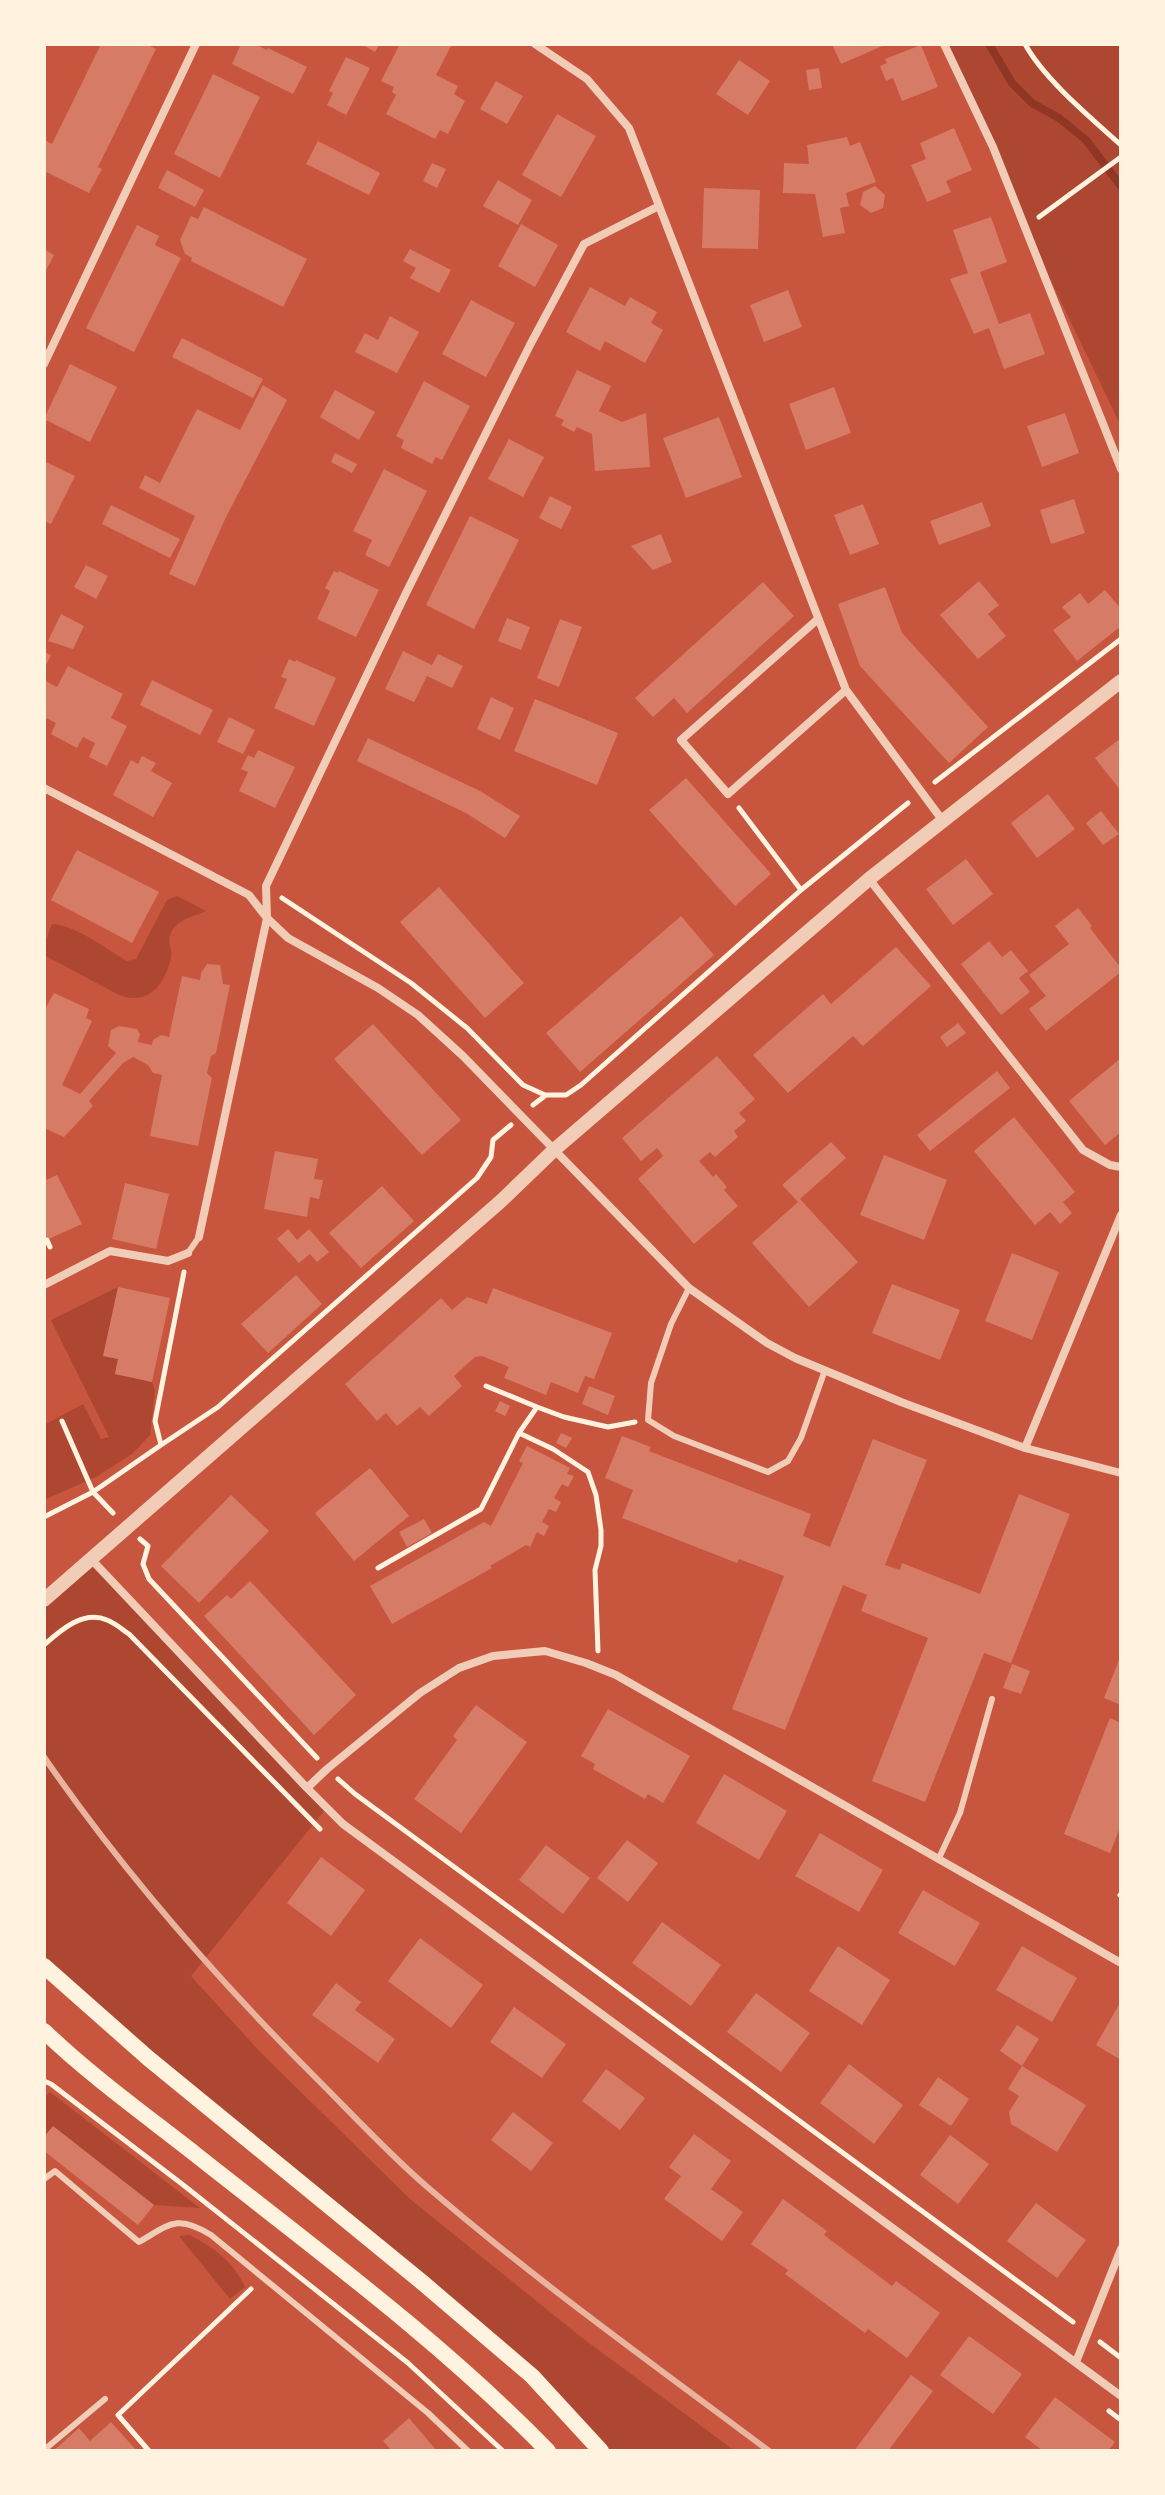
<svg xmlns="http://www.w3.org/2000/svg" width="1165" height="2495" font-family="Roboto,sans-serif">
	<rect width="100%" height="100%" fill="#c8553d"/>
	<!-- green -->
	<path fill="#ae4732" d="M944 44H1121V426L1025 227Z
		M177 896 206 911C195 916 181 918 173 929 165 940 173 947 171 958 164 986 148 1006 119 995L44 955V945L52 924C78 926 104 948 127 961L136 959 167 900Z
		M118 1287 104 1356 118 1359 115 1374 152 1382 155 1391 150 1435 132 1454 96 1477 44 1500V1425L83 1404 101 1439 109 1437 51 1320Z
		M91 1559 324 1811 191 1976 261 2053 410 2199 581 2337 735 2451H601L532 2376 44 1966V1600Z
		M50 2092 200 2208 154 2205 53 2126 44 2137V2098Z
		M190 2235C214 2248 233 2261 245 2287L230 2299 179 2236Z"/>
	<g fill="none" stroke-linecap="round" stroke-linejoin="round">
		<!-- stream -->
		<path stroke="#8f3625" stroke-width="8" d="M989 44 1012 83 1032 103 1059 118 1086 140 1121 186"/>
	</g>
	<!-- building -->
	<path fill="#d67c66" d="M101 44H151L150 46 156 49 98 167 102 169 89 193 44 171V140L52 144Z
		M241 44H254L267 50 268 48 307 67 293 94 232 64Z
		M361 44H380L375 52Z
		M400 44H452L436 75 458 86 454 94 465 101 448 134 440 130 435 139 386 114 396 95 392 92 394 87 381 81Z
		M832 44H887L841 64Z
		M921 45 938 87 902 101 893 78 886 81 880 66 887 63 885 59Z
		M346 57 370 68 346 115 327 105 333 93 329 91Z
		M739 60 770 81 748 115 716 94Z
		M819 68 822 88 809 90 806 70Z
		M213 74 260 97 220 178 174 154Z
		M496 81 523 96 507 124 480 109Z
		M557 114 596 136 561 197 522 175Z
		M954 128 972 170 946 181 951 192 927 202 911 165 926 159 920 143Z
		M847 137 850 146 860 142 876 182 846 193 849 206 840 208 845 233 823 237 815 194 783 193 784 163 809 164 807 145Z
		M318 141 380 173 369 195 306 164Z
		M432 163 446 169 437 188 423 181Z
		M167 170 204 190 195 207 158 188Z
		M498 180 532 200 518 225 483 206Z
		M875 186 885 195 883 208 871 213 860 205 863 192Z
		M704 188 760 190 758 249 702 248Z
		M204 207 307 259 283 307 191 261 192 258 185 254 180 240 191 216 198 219Z
		M991 217 1007 262 980 272 999 324 1030 313 1045 354 1004 369 989 328 974 334 950 279 968 273 953 230Z
		M521 224 558 245 535 287 498 266Z
		M137 225 159 236 155 245 181 258 134 352 86 328Z
		M44 249 54 255 44 274Z
		M410 249 451 270 439 293 410 278 416 268 403 261Z
		M590 287 625 306 630 297 657 312 651 323 663 330 645 363 605 341 600 351 566 332Z
		M788 290 802 327 764 342 750 305Z
		M471 300 515 323 486 377 442 354Z
		M390 316 419 332 397 373 355 352 365 333 378 340Z
		M182 338 263 379 253 398 172 357Z
		M70 364 117 387 90 442 44 419Z
		M577 370 611 386 599 411 622 422 646 413 650 467 595 471 592 434 577 427 574 432 561 425 564 420 555 416Z
		M424 381 470 406 442 460 436 457 432 464 401 448 404 440 396 436Z
		M263 385 287 400 226 517 195 586 169 574 195 516 139 488 145 475 160 483 197 409 240 430Z
		M834 387 851 433 806 450 789 404Z
		M335 390 375 412 359 440 320 417Z
		M1065 413 1079 453 1042 467 1027 426Z
		M719 417 742 477 686 498 663 438Z
		M509 439 544 457 523 497 488 479Z
		M335 453 357 464 352 473 331 462Z
		M44 461 75 476 51 524 44 521Z
		M384 469 427 491 389 567 365 555 372 540 353 531Z
		M550 496 572 507 561 529 539 518Z
		M1074 499 1085 533 1051 544 1040 510Z
		M982 502 991 526 939 545 930 521Z
		M863 504 879 544 850 555 834 515Z
		M111 505 180 539 170 558 102 524Z
		M470 516 519 540 474 629 426 605Z
		M661 534 672 562 653 570 631 546Z
		M86 565 108 576 96 599 74 587Z
		M334 571 338 573 339 571 379 590 356 637 317 619 330 591 325 588Z
		M979 581 999 605 988 614 1006 636 978 659 940 615Z
		M763 582 794 616 687 713 674 698 653 717 635 698Z
		M885 587 902 633 988 727 949 763 860 666 838 604Z
		M1105 590 1121 609V626L1077 661 1053 630 1071 617 1062 607 1080 593 1088 604Z
		M61 614 84 626 73 649 48 641Z
		M507 618 530 627 521 650 498 641Z
		M560 619 582 627 559 687 537 678Z
		M403 651 432 665 438 654 463 666 452 688 427 676 414 702 385 689Z
		M44 652 51 655 44 669Z
		M289 659 295 662 296 660 336 678 314 726 274 708 287 679 281 677Z
		M68 666 123 694 111 718 127 726 107 766 89 757 95 743 83 737 77 748 51 734 56 723 44 717V680L57 687Z
		M152 680 213 710 200 735 140 705Z
		M491 697 514 708 500 740 477 729Z
		M535 699 618 733 597 785 514 751Z
		M229 717 255 730 243 754 217 742Z
		M368 738 480 791 520 816 505 838 466 813 357 761Z
		M1121 738V791L1095 758Z
		M258 750 295 767 275 808 239 791 248 772 241 769 248 755 254 758Z
		M142 756 156 763 151 771 172 783 153 817 113 795 131 760 138 764Z
		M686 778 771 874 735 906 649 810Z
		M1048 794 1075 829 1037 858 1011 823Z
		M1101 811 1119 834 1103 845 1086 823Z
		M77 850 159 892 132 943 51 900Z
		M966 859 993 894 953 925 926 889Z
		M439 887 524 983 485 1018 400 922Z
		M1078 908 1092 926 1090 928 1121 968V972L1046 1031 1029 1009 1046 996 1029 975 1069 944 1055 926Z
		M681 916 714 955 580 1072 546 1033Z
		M989 941 1002 957 1011 950 1028 971 1019 978 1030 992 1001 1015 961 964Z
		M896 947 931 986 863 1046 853 1036 788 1093 753 1055 823 994 831 1004Z
		M207 964 220 965 223 984 230 985 216 1053 211 1056 207 1073 212 1078 198 1146 150 1136 162 1075 153 1073 148 1065 133 1057 123 1063 89 1101 93 1106 64 1137 44 1128V1011L54 993 89 1009 86 1018 92 1021 62 1085 80 1094 116 1053 108 1046 111 1030 119 1026 137 1029 140 1034 138 1042 152 1045 153 1040 161 1035 169 1037 182 976 200 980 201 973Z
		M958 1023 966 1033 947 1047 940 1037Z
		M373 1024 461 1120 422 1155 334 1059Z
		M717 1056 755 1099 739 1113 746 1121 734 1131 738 1137 715 1157 710 1152 699 1161 713 1177 716 1174 727 1187 724 1190 738 1206 694 1244 638 1179 663 1156 657 1148 641 1161 622 1138Z
		M1121 1058V1132L1105 1145 1069 1101Z
		M997 1071 1010 1088 930 1151 917 1135Z
		M1014 1117 1075 1192 1063 1202 1072 1213 1060 1224 1050 1212 1035 1225 974 1151Z
		M831 1142 846 1158 800 1199 858 1262 809 1307 752 1243 798 1202 782 1185Z
		M275 1151 318 1159 314 1179 323 1180 319 1199 310 1197 307 1217 264 1209Z
		M884 1155 947 1180 924 1240 860 1215Z
		M57 1175 82 1224 44 1241V1181Z
		M125 1183 169 1194 156 1249 112 1239Z
		M382 1186 414 1221 361 1268 329 1233Z
		M288 1229 297 1240 309 1229 329 1252 317 1262 310 1254 299 1263 277 1239Z
		M1012 1253 1059 1272 1032 1340 985 1321Z
		M296 1275 322 1304 268 1353 241 1324Z
		M892 1284 960 1310 940 1360 872 1333Z
		M118 1287 170 1298 152 1382 115 1374 118 1359 103 1356Z
		M493 1288 612 1333 594 1379 585 1376 578 1393 551 1382 546 1395 504 1378 509 1367 482 1356 475 1357 454 1376 462 1386 429 1416 420 1407 397 1426 386 1413 377 1421 345 1384 441 1298 452 1310 467 1297 487 1304Z
		M589 1386 615 1396 608 1415 582 1404Z
		M500 1401 510 1406 505 1416 495 1411Z
		M561 1433 572 1438 566 1448 556 1443Z
		M622 1436 651 1447 649 1451 811 1514 803 1536 830 1547 873 1439 927 1460 885 1565 900 1570 902 1563 980 1594 1019 1494 1070 1514 1011 1663 984 1653 925 1802 872 1781 928 1638 861 1611 867 1595 843 1585 785 1730 732 1709 784 1576 739 1559 737 1563 622 1518 633 1490 605 1478Z
		M527 1446 570 1468 567 1474 574 1476 568 1487 562 1484 554 1498 561 1502 556 1512 549 1509 542 1522 549 1526 544 1536 537 1532 530 1547 526 1545 490 1566 492 1568 392 1624 370 1586 484 1522 491 1526 523 1463 519 1461Z
		M370 1468 409 1516 354 1561 315 1513Z
		M231 1495 269 1531 199 1603 161 1566Z
		M424 1519 432 1533 407 1547 399 1532Z
		M250 1581 356 1695 314 1735 204 1616 227 1595 231 1599Z
		M1121 1655V1705L1104 1698Z
		M1012 1664 1030 1671 1021 1694 1003 1688Z
		M476 1705 527 1742 461 1833 414 1799 457 1740 453 1736Z
		M608 1709 690 1756 663 1803 648 1794 645 1799 593 1769 595 1764 581 1756Z
		M1110 1718 1121 1723V1825L1110 1853 1064 1834Z
		M724 1774 787 1811 759 1860 696 1823Z
		M820 1833 883 1870 859 1912 795 1876Z
		M627 1840 658 1863 628 1902 597 1878Z
		M546 1845 590 1878 563 1914 519 1880Z
		M321 1857 365 1890 331 1936 287 1903Z
		M923 1890 980 1923 955 1966 898 1933Z
		M662 1922 721 1965 691 2006 632 1963Z
		M420 1938 483 1985 451 2028 388 1981Z
		M838 1946 890 1980 862 2025 809 1991Z
		M1022 1946 1077 1978 1052 2022 996 1990Z
		M336 1983 361 2002 355 2010 395 2039 378 2063 312 2015Z
		M756 1993 810 2033 781 2072 727 2032Z
		M1121 2001V2060L1096 2045Z
		M514 2007 566 2044 542 2078 490 2042Z
		M1017 2025 1039 2039 1022 2066 1086 2105 1057 2152 1011 2124 1009 2112 1019 2096 1008 2089 1022 2066 1000 2051Z
		M849 2064 903 2105 874 2144 820 2103Z
		M606 2069 645 2098 620 2130 582 2101Z
		M938 2077 969 2099 951 2126 919 2105Z
		M513 2112 553 2143 531 2171 491 2140Z
		M53 2126 154 2205 138 2225 44 2151V2137Z
		M694 2134 731 2161 711 2189 743 2212 722 2241 664 2199 681 2176 669 2167Z
		M950 2135 989 2164 958 2204 920 2175Z
		M783 2199 827 2231 824 2235 892 2286 896 2281 940 2313 907 2358 868 2329 865 2333 785 2274 788 2270 751 2244Z
		M1036 2203 1086 2240 1057 2278 1007 2241Z
		M969 2336 1022 2374 993 2414 940 2375Z
		M911 2375 933 2391 888 2451H854Z
		M1055 2397 1115 2442 1108 2451H1043L1025 2437Z
		M409 2418 437 2451H392L383 2441Z
		M111 2422 137 2451H53L79 2428 90 2441Z"/>
	<g fill="none" stroke-linecap="round" stroke-linejoin="round">
		<!-- path -->
		<path stroke="#fff3e0" stroke-width="5" d="M1025 44C1044 79 1091 118 1121 145
			M1039 217 1121 157
			M935 782 1121 639
			M739 808 801 890
			M282 898 411 983 467 1028 523 1085 545 1095
			M533 1105 546 1095H566L581 1085 801 890 908 803
			M47 1240 50 1247
			M486 1386 537 1407
			M62 1421 93 1492 113 1513
			M519 1433 553 1449 588 1472 596 1495 601 1530V1546L595 1570 598 1651
			M161 1445 218 1407 477 1178 491 1157 493 1140 511 1125
			M44 1517 93 1492 161 1445 155 1421 184 1272
			M140 1539 148 1546 143 1564 149 1579 317 1758
			M378 1568 481 1509 519 1433 537 1407 564 1417 608 1427 635 1422
			M44 1645C61 1630 83 1610 107 1620 115 1623 123 1630 129 1634L320 1829
			M338 1779 355 1794 1073 2322
			M1120 1895 1121 1894
			M44 2081 51 2084 182 2184 408 2363 503 2451
			M1100 2342 1121 2358
			M1109 2411 1121 2420
			M149 2451 118 2415 251 2289"/>
		<!-- service -->
		<path stroke="#f1ccb7" stroke-width="6" d="M188 1253 199 1237
			M689 1288 671 1324 651 1383 648 1420 674 1436 768 1472 788 1461 801 1438 825 1370
			M939 1858 960 1813 992 1699
			M44 2179 55 2171 139 2242C170 2224 177 2214 211 2235L428 2413 468 2451
			M44 2450 105 2399"/>
		<!-- minor -->
		<path stroke="#f1ccb7" stroke-width="8" d="M535 44 587 79 629 128 846 690 943 821
			M944 44 993 147 1121 469
			M44 364 196 44
			M818 619 681 740 728 794 846 690
			M44 788 249 895 267 918 288 938 378 988 418 1015 463 1056 689 1288 767 1343 795 1358 901 1402 1025 1448 1121 1473
			M869 879 1083 1150 1110 1165 1121 1167
			M199 1237 267 918 266 886 406 593 530 345 584 244 659 206
			M44 1285 110 1251 168 1261 188 1253
			M1025 1448 1121 1215
			M91 1559 307 1788 343 1824 1121 2396
			M307 1788 327 1769 420 1693 459 1668 493 1656 545 1651 586 1663 616 1675 1121 1963
			M1076 2362 1121 2249"/>
		<!-- tertiary -->
		<path stroke="#f1ccb7" stroke-width="14" d="M44 1600 501 1201 554 1150 869 879 1121 681"/>
		<!-- secondary -->
		<path stroke="#fff3e0" stroke-width="16" d="M44 1966 148 2058 423 2283 532 2376 601 2451
			M44 2031C91 2076 144 2114 195 2154 315 2249 441 2341 548 2451"/>
		<!-- rail -->
		<path stroke="#e9b49f" stroke-width="6" d="M44 1757C124 1873 218 1980 317 2079 353 2115 387 2152 425 2185 535 2280 653 2364 769 2451"/>
	</g>
	<!-- border -->
	<rect width="1165" height="2495" fill="none" stroke="#fff3e0" stroke-width="92"/>
</svg>
